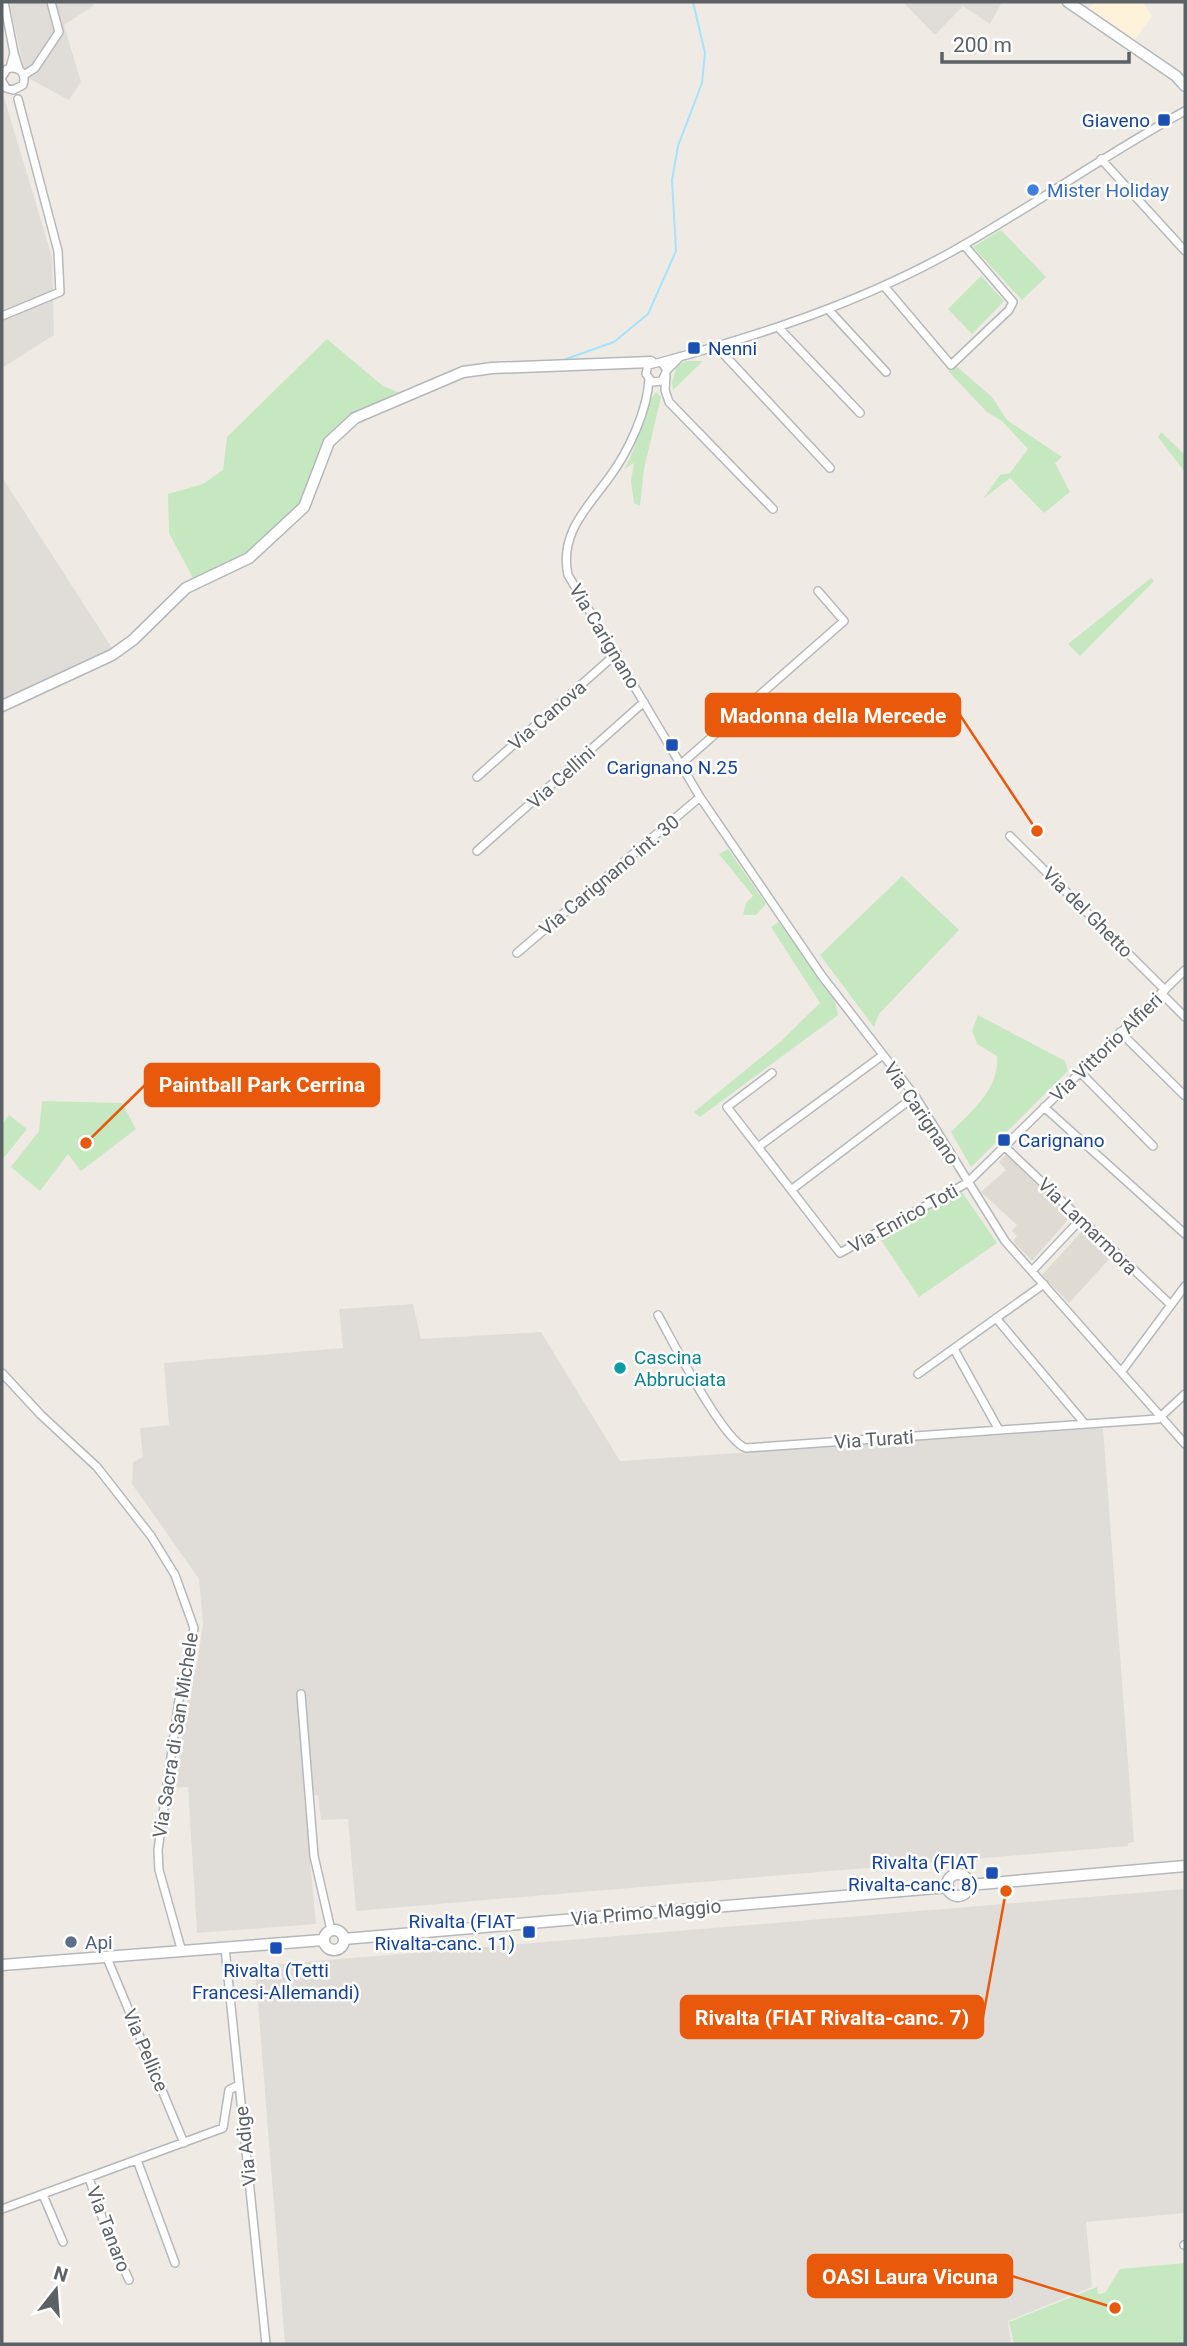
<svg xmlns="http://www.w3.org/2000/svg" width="1187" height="2346" font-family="Roboto,sans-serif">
	<rect width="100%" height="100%" fill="#efebe4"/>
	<!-- commercial -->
	<path fill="#fff2da" d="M1096 2H1143L1152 16 1133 42 1088 9Z"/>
	<!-- industrial -->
	<path fill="#e0ddd9" d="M9 2H94L93 6 64 25 81 82 69 100 26 77Z
		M903 2H1002L990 24 963 6 935 35Z
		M3 94 52 257 54 335 2 368Z
		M2 477 112 648 2 708Z
		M413 1304 421 1339 541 1332 620 1461 1103 1428 1134 1842 1128 1843V1846L356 1911 348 1819 321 1820 318 1795 304 1796 316 1924 197 1933 188 1787 175 1788 188 1694 197 1664 203 1624 199 1579 132 1484 133 1462 143 1457 140 1428 169 1425 164 1363 343 1348 339 1309Z
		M1185 1889V2213L1086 2222 1092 2287 1008 2321 1011 2344H285L255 1966Z"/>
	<!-- education -->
	<path fill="#dfdad2" d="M1007 1153 1072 1215 1032 1261 1013 1241 1017 1236 1012 1231 1017 1225 981 1192 1006 1170 999 1162Z
		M1084 1229 1113 1255 1069 1303 1042 1275Z"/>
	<!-- green -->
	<path fill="#c5e8c0" d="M1001 230 1046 277 1022 300 973 247Z
		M981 276 1004 301 972 334 948 309Z
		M327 339 383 386 403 394 346 418 329 435 306 498 291 516 256 549 225 569 193 578 169 533 168 494 203 484 223 470 227 437Z
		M686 361H703L673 390 672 382 677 366Z
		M955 365 992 397 1007 420 1062 457 1055 463 1070 492 1044 513 1010 478 983 499 1000 475 1010 473 1028 449 1002 421 987 412 948 371Z
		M656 392 661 397 644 469 640 506 634 503 631 481 634 463 624 469C640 445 639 414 656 392Z
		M1161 432 1185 455V472L1158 437Z
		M1151 578 1154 581 1080 656 1068 644Z
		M728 849 766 904 756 915H743L746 903 753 896 719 854Z
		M902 876 959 930 879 1014 874 1027 820 955Z
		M779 922 834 997 838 1015 700 1117 694 1112 780 1042 820 1003 771 927Z
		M978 1015 1065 1061 1068 1071 971 1167 951 1132C972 1111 1000 1088 997 1056L977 1044 972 1031Z
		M42 1101 122 1103 136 1129 81 1171 68 1154 40 1191 11 1167 39 1131Z
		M9 1115 27 1129 2 1160V1125Z
		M962 1192 997 1243 919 1297 881 1240 914 1217Z
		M1185 2263V2344H1014L1009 2322 1097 2287 1098 2294 1105 2293 1120 2269Z"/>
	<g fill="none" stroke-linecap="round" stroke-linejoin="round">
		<!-- stream -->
		<path stroke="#a4e3ff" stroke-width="2" d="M566 359 614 342 648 314 676 251 672 180 678 146 702 83 705 53 693 2"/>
		<defs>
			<path id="street" d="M4 2 14 53
				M10 68 14 53 19 69
				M24 75 35 68 59 32 51 2
				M2 77 7 69C18 65 27 73 23 85L13 90 6 88 2 81
				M1101 159 1185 251
				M884 286 951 365 1009 310 1013 302 964 245
				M828 309 886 372
				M2 316 60 292 58 251 18 99
				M778 327 860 413
				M717 347 830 468
				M661 362C761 335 862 302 953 251 1032 207 1106 154 1185 111
				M667 370 661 362 648 365 646 374 652 382 662 381 667 370 679 358
				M666 376 665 390 669 402 773 509
				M649 380C647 411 629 450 611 475 588 507 559 533 568 575L700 797 822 976 915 1096 1005 1241 1185 1444
				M680 765 844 621 818 591
				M477 777 617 653
				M1010 836 1165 990
				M477 851 644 702
				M517 953 700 797
				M1161 993 1185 1017
				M1120 1032 1185 1096
				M1080 1072 1153 1146
				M772 1073 727 1107 840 1253 967 1183 1185 970
				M1044 1107 1185 1234
				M758 1147 883 1055
				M1005 1147 1171 1305
				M791 1190 915 1096
				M1032 1271 1081 1219
				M658 1315C672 1340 723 1441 746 1448L1158 1419 1185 1394
				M996 1318 1085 1424
				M954 1349 999 1430
				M1122 1371 1185 1286
				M2 1373 41 1415 97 1467 151 1536 175 1575 194 1628 179 1700 158 1850 159 1870 182 1952
				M918 1374 1044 1284
				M301 1694 314 1856 331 1930
				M225 1948 266 2344
				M107 1958 184 2143
				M137 2160 175 2263
				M89 2178 106 2229 129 2280
				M43 2195 63 2242
				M2 2209 223 2128 229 2090 239 2085
				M1184 2245H1185"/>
			<path id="secondary" d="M1068 2 1176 76 1185 86
				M2 706 112 655 133 640 186 588 249 558 304 507 329 442 355 418 463 372 492 368 651 362
				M947 1885a11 11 0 1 1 22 0a11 11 0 1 1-22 0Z
				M969 1885 1185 1866
				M324 1940a10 10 0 1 1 20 0a10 10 0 1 1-20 0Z
				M344 1939 948 1887
				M2 1965 323 1940"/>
		</defs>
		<!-- street casing -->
		<use href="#street" stroke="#b5b8bc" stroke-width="10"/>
		<!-- secondary casing -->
		<use href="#secondary" stroke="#b3b8bc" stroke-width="13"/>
		<!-- street -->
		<use href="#street" stroke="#fff" stroke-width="7"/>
		<!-- secondary -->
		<use href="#secondary" stroke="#fff" stroke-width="10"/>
	</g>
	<!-- markers -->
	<g fill="#1a4fb4" stroke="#fff" stroke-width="2.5">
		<rect x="1157" y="113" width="14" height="14" rx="3.5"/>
		<rect x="687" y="341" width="14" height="14" rx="3.5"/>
		<rect x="665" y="738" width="14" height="14" rx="3.5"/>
		<rect x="997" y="1133" width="14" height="14" rx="3.5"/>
		<rect x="985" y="1866" width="14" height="14" rx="3.5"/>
		<rect x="522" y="1925" width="14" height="14" rx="3.5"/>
		<rect x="269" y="1941" width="14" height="14" rx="3.5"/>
	</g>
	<circle fill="#3f7fe0" stroke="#fff" stroke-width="2.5" cx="1033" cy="190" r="7"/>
	<circle fill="#0f9aa8" stroke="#fff" stroke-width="2.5" cx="620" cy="1368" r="7"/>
	<circle fill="#5c6f8a" stroke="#fff" stroke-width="2.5" cx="71" cy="1942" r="7"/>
	<g text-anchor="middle" stroke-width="5" stroke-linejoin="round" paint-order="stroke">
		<!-- transit labels -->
		<g font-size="19" fill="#164399" stroke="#fff" text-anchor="end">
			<text x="1150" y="127">Giaveno</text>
			<text x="708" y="355" text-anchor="start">Nenni</text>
			<text x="672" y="774" text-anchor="middle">Carignano N.25</text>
			<text x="1018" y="1147" text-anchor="start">Carignano</text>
			<text x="978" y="1869">Rivalta (FIAT<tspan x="978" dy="22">Rivalta-canc. 8)</tspan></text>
			<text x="515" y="1928">Rivalta (FIAT<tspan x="515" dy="22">Rivalta-canc. 11)</tspan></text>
			<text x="276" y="1977" text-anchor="middle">Rivalta (Tetti<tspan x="276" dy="22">Francesi-Allemandi)</tspan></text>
		</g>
		<!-- shop labels -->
		<g font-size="19" fill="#366cbe" stroke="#fff" text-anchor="start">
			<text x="1047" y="197">Mister Holiday</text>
		</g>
		<!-- street labels -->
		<g font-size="19" fill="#5c6165" stroke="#fff">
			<text transform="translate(605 636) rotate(59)" y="7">Via Carignano</text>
			<text transform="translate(547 715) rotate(-41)" y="7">Via Canova</text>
			<text transform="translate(561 777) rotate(-42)" y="7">Via Cellini</text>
			<text transform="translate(609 875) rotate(-40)" y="7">Via Carignano int. 30</text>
			<text transform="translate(1088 912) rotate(45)" y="7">Via del Ghetto</text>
			<text transform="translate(1106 1047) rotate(-44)" y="7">Via Vittorio Alfieri</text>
			<text transform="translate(922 1113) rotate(56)" y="7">Via Carignano</text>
			<text transform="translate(903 1218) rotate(-29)" y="7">Via Enrico Toti</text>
			<text transform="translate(1088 1226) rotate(44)" y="7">Via Lamarmora</text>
			<text transform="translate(874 1439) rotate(-4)" y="7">Via Turati</text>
			<text transform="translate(175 1735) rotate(-81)" y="7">Via Sacra di San Michele</text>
			<text transform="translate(646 1912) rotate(-5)" y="7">Via Primo Maggio</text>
			<text transform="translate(146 2050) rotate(67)" y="7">Via Pellice</text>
			<text transform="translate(245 2146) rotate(-96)" y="7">Via Adige</text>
			<text transform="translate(109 2229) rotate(69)" y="7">Via Tanaro</text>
		</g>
		<!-- culture labels -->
		<g font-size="19" fill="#0d838f" stroke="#fff" text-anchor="start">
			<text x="634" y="1364">Cascina<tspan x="634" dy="22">Abbruciata</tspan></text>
		</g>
		<!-- service labels -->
		<g font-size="19" fill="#4e5e75" stroke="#fff" text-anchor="start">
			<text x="85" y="1949">Api</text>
		</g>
	</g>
	<!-- callouts -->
	<path fill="none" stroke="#e8590c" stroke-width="2.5" d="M1037 831L960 715M86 1143L145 1085M1006 1891L983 2017M1115 2308L1012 2276"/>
	<g fill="#e8590c" stroke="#fff" stroke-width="2.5">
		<circle cx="1037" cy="831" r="7"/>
		<circle cx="86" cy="1143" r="7"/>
		<circle cx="1006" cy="1891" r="7"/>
		<circle cx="1115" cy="2308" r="7"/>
	</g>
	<g fill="#e8590c" stroke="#e8590c" stroke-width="2.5">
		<rect x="706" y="694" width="254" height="42" rx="7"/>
		<rect x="145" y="1064" width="234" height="42" rx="7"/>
		<rect x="681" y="1996" width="302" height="42" rx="7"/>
		<rect x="808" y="2255" width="204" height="42" rx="7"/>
	</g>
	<g font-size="21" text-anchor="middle" font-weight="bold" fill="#fff">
		<text x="833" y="723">Madonna della Mercede</text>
		<text x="262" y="1092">Paintball Park Cerrina</text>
		<text x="832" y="2025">Rivalta (FIAT Rivalta-canc. 7)</text>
		<text x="910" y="2284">OASI Laura Vicuna</text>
	</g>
	<!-- border -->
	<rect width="1187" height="2346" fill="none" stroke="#5c6165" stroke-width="7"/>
	<!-- north arrow -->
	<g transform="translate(56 2290) rotate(17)" stroke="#ffffff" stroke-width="5" paint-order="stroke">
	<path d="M0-5L12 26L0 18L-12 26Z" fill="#5c6165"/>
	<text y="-10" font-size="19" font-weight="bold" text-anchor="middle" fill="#5c6165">N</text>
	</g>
	<!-- scale -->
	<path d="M942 52v10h187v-10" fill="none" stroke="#5c6165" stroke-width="3.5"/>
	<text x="953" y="52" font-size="21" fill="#5c6165" stroke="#ffffff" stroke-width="5" paint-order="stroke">200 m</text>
</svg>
